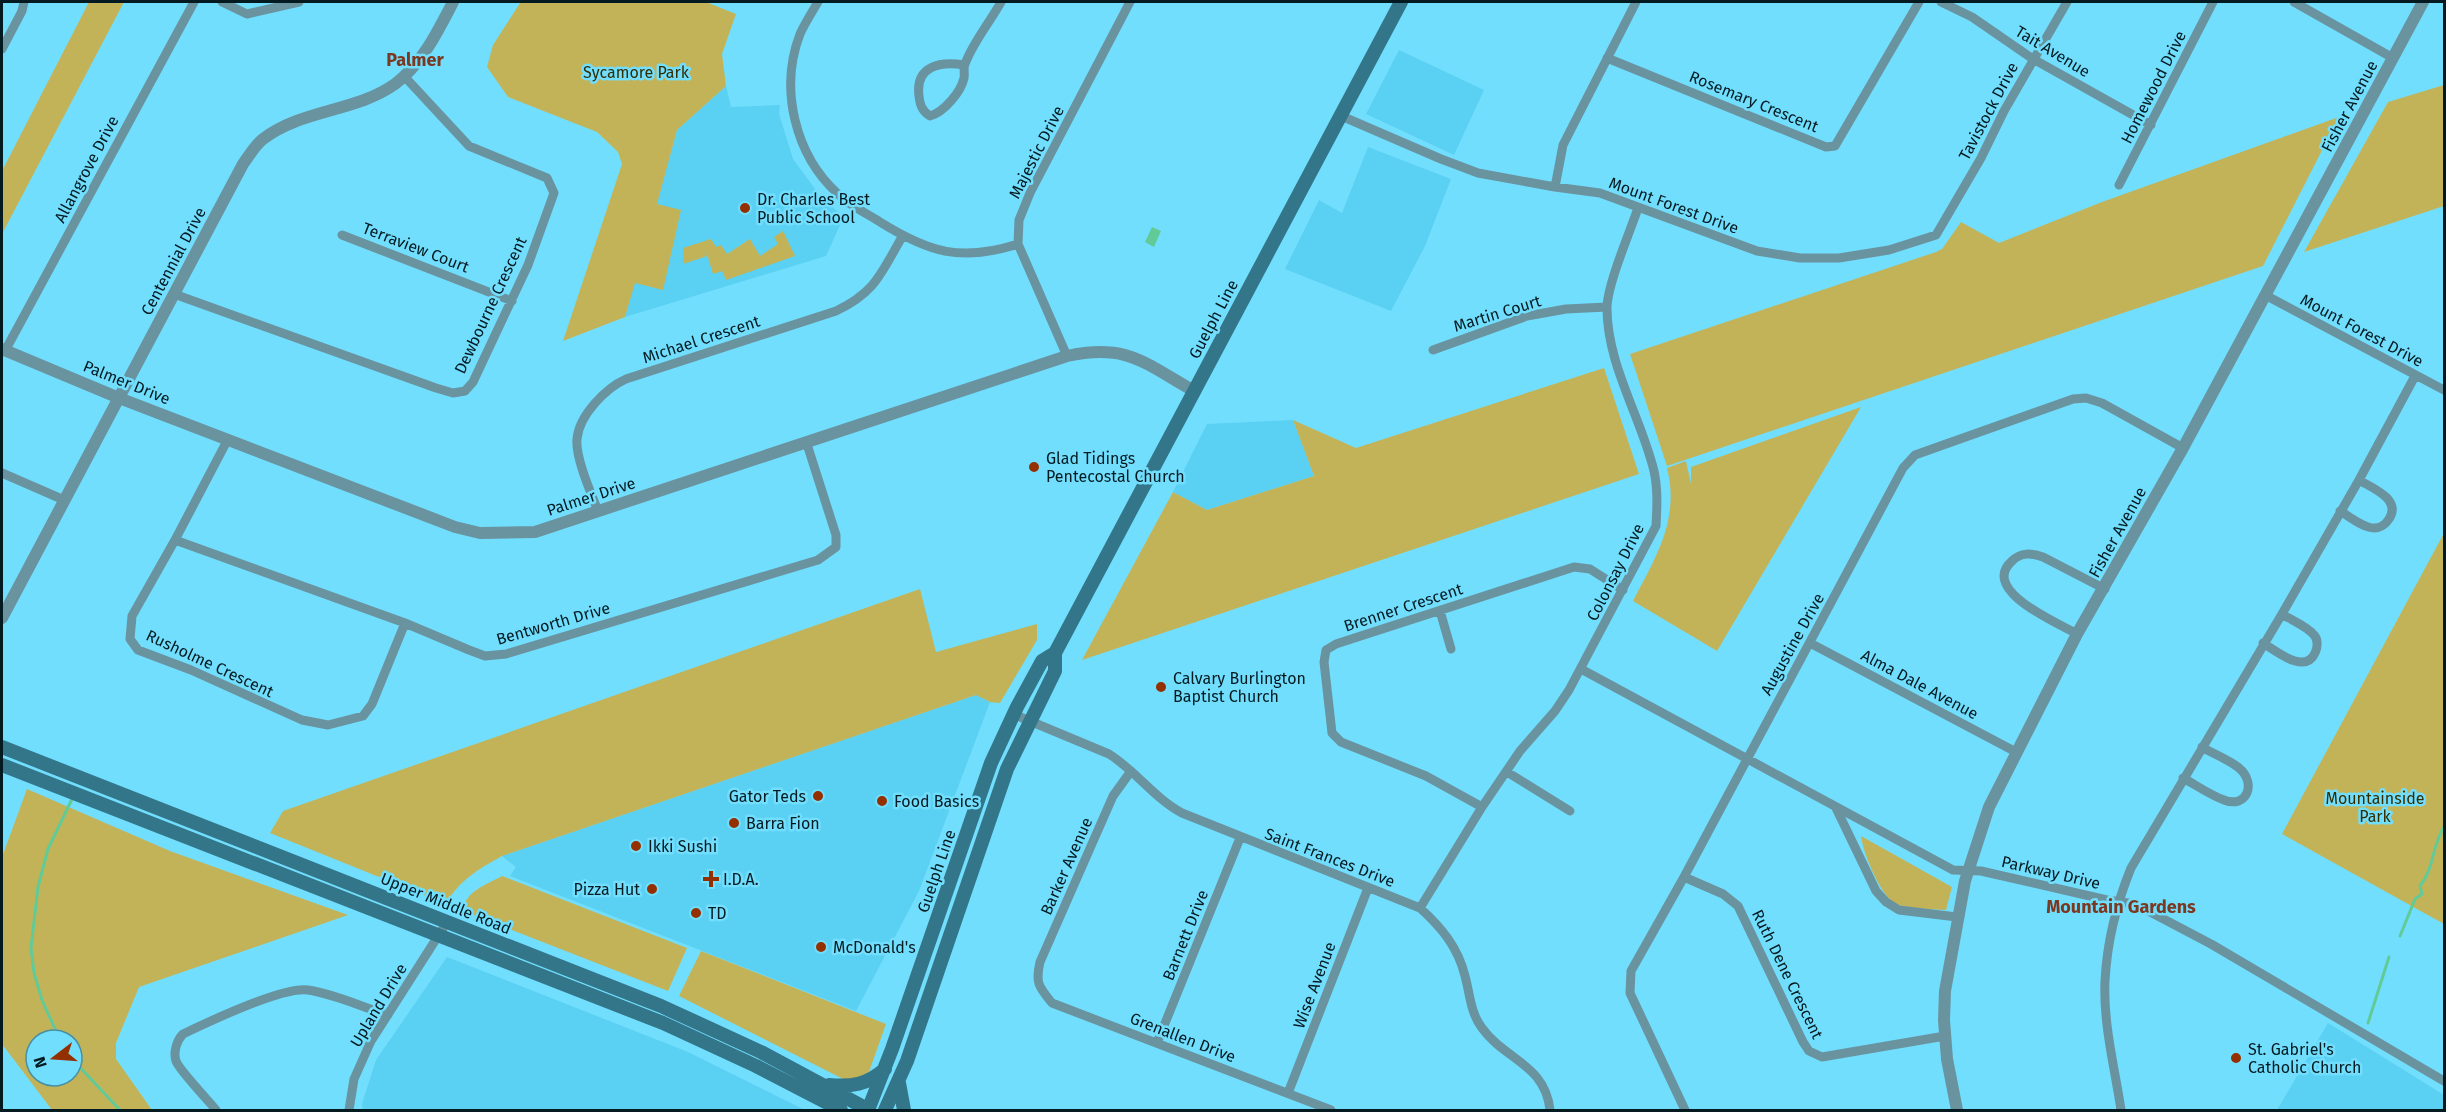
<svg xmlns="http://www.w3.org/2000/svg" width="2446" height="1112" font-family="'Fira Sans',sans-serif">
	<rect width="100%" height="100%" fill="#72defd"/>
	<!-- built -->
	<path fill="#5ad0f2" d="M1399 50 1484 90 1454 155 1366 114Z
		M726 86 731 107 780 105 779 114 793 159 823 200 844 216 826 256 625 317 677 130Z
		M1368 147 1451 179 1425 246 1391 311 1285 269 1319 200 1342 213Z
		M1293 420 1314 476 1207 510 1173 492 1207 424Z
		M976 695 990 702 919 891 856 1011 510 876 516 867 502 856Z
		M447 957 688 1052 805 1110H363L362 1104 376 1060Z
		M2328 1023 2444 1095V1110H2277Z"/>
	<!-- green -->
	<path fill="#c3b358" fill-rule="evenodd" d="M89 2H124L2 234V171Z
		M518 2H706L736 14 722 54 726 86 677 130 657 204 681 210 663 290 635 283 625 317 563 341 622 164 618 152 597 132 508 97 487 67 493 45 520 3Z
		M2444 85V206L2304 252 2388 102Z
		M2339 117 2263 266 1667 466 1630 354 1936 252 1942 249 1961 222 1999 243 2102 202Z
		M783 231 795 256 726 280 722 271 713 274 706 251 707 256 683 264V248L711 239 716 247 721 245 727 254 750 239 760 256 778 244 774 237Z
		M1604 368 1639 474 1082 660 1173 492 1207 510 1314 476 1293 420 1356 448Z
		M1861 407 1717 651 1633 601C1656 557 1680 519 1667 468L1686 461 1691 484V467Z
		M2444 533V924L2282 834Z
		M920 589 936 652 1037 624V640L1000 703 990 702 976 695 502 856C479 869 459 880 446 904L270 833 283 811Z
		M27 789 170 851 348 915 139 987 116 1043V1059L152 1110H52L2 1044V857ZM36 1040H72V1076H36Z
		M1861 836 1952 887 1946 910C1931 909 1913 909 1898 905 1882 900 1863 853 1861 836Z
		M502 876 687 948 668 991 463 911C465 891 486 885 502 876Z
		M701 951 886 1024 869 1072 860 1077 845 1080 679 996Z"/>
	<!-- water -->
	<path fill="#61ca96" d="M1152 227 1161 231 1154 247 1145 242Z"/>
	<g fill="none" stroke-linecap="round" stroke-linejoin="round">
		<!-- stream -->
		<path stroke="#61ca96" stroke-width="3" d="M2400 936 2415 899 2422 894 2420 886C2434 869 2432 845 2444 827
			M2368 1023 2389 957
			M60 1040 42 1000 34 973 31 948 38 887 48 849 72 799
			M72 1059 120 1110"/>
		<!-- minor -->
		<path stroke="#6a93a0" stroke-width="9" d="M222 2 247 14 299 2
			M818 2C812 12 805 23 800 34 779 89 795 155 838 194 850 206 866 213 880 222 930 253 961 262 1018 244
			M1941 2 1972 17 2033 59 2151 125
			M2294 2 2393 58
			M2 49 22 11 24 2
			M1607 58 1826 147 1835 146 1919 2
			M964 65C940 61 915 66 919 96 920 105 922 111 930 116 944 112 961 92 964 78 965 73 963 68 965 64 973 42 990 22 1001 2
			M1339 115 1441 159 1478 173 1555 187 1600 193 1757 251 1800 258H1839L1889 250 1936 235 1981 158 2004 111 2067 2
			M2119 185 2213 2
			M1555 187 1563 145 1636 2
			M342 235 512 301
			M174 294 436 388 453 393 465 391 473 382 528 265 554 193 547 178 469 146 404 76
			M2265 295 2444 390
			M1433 350 1527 316 1566 309 1607 307
			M5 351 194 2
			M1067 356 1018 244 1019 220 1030 193 1130 2
			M228 439 175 540 132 616 130 639 138 650 191 670 302 720 328 725 363 716 372 704 405 623
			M2 473 64 500
			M598 511C591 493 575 457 577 439 579 415 606 388 626 379L836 311C876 292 881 273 902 237
			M2340 511C2349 516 2363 528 2374 528 2380 528 2386 524 2389 519 2402 499 2372 488 2359 480
			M175 540 405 623 469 650 485 656 506 654 818 560 836 547V535L806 441
			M1440 611 1451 649
			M2077 634C2058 623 1979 590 2012 561 2021 552 2031 553 2043 557L2105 589
			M1810 643 2016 752
			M2263 643C2276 651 2305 675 2315 653 2318 647 2318 639 2314 635 2307 626 2291 620 2282 614
			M1581 669 1953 870 1981 871 2107 900 2135 904 2211 944 2444 1081
			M1013 714 1109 754C1136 771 1154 798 1182 813L1420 908C1441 927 1458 947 1465 976 1470 994 1470 1012 1482 1028 1505 1060 1545 1064 1550 1110
			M1131 771 1113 796 1040 962C1035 983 1039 987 1052 1003L1331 1110
			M1507 772 1570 811
			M2183 778C2196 785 2210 795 2224 800 2247 809 2257 783 2239 768 2228 759 2213 754 2202 747
			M1482 807 1426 776 1341 742 1332 733 1324 662 1326 650 1336 644 1574 567 1590 569 1623 590
			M1836 808 1876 891 1886 902 1899 910 1957 917
			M1684 877 1723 894 1738 906 1803 1042 1809 1051 1822 1057 1945 1036
			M1420 908 1482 807 1520 751 1555 711 1569 690 1656 526C1657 507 1658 489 1654 471 1641 417 1607 365 1607 308 1607 285 1630 232 1638 208
			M1157 1043 1240 838
			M1288 1093 1368 888
			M216 1110C209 1101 179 1070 176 1061 173 1052 177 1040 183 1034 208 1022 283 986 308 990 335 994 362 1007 388 1015
			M349 1110 354 1079 371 1041 447 922
			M1685 1110 1630 993 1631 971 1684 877 1903 468 1915 455 2073 399 2086 398 2102 403 2183 448
			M2121 1110C2115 1069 2103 1024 2105 981 2107 942 2116 905 2131 868L2282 614 2359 480 2415 376"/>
		<!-- tertiary -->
		<path stroke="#6a93a0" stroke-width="12" d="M2 349 119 398 455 527 480 533 535 532 1067 356C1127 343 1144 363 1194 391
			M2 618 243 164C249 156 255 145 263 139 302 109 356 112 395 84 422 64 438 31 453 2
			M1957 1110 1947 1059 1944 1020 1945 991 1965 881 1989 807 2077 634 2183 448 2423 2"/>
		<!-- secondary -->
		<path stroke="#33768a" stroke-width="14" d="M2 747 661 1006 761 1052 869 1110
			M2 765 663 1023 756 1066 841 1110
			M899 1083 904 1110
			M829 1085C851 1087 867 1085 885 1069
			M868 1110 892 1049 991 763 1017 707 1042 661 1055 653
			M885 1110 907 1061 1007 769 1055 671V653L1401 2"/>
	</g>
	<!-- markers -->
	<g fill="#942f00" stroke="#72defd" stroke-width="2">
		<circle cx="745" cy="208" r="6"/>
		<circle cx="1034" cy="467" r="6"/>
		<circle cx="1161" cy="687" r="6"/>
		<circle cx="818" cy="796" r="6"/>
		<circle cx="882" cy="801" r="6"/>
		<circle cx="734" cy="823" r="6"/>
		<circle cx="636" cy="846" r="6"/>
		<path d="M708 870h6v6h6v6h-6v6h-6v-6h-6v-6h6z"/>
		<circle cx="652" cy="889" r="6"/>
		<circle cx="696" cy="913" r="6"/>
		<circle cx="821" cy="947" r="6"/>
		<circle cx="2236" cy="1058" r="6"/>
	</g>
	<g text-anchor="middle" stroke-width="5" stroke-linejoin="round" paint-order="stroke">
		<!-- street labels -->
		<g font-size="16" fill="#031a21" stroke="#72defd">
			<text transform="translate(2053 51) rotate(31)" y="6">Tait Avenue</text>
			<text transform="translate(2153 87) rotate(-63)" y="6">Homewood Drive</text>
			<text transform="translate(1754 101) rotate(22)" y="6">Rosemary Crescent</text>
			<text transform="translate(2349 106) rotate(-62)" y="6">Fisher Avenue</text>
			<text transform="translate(1988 111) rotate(-62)" y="6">Tavistock Drive</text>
			<text transform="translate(1036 152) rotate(-63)" y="6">Majestic Drive</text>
			<text transform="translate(86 169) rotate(-62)" y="6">Allangrove Drive</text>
			<text transform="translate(1674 205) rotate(20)" y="6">Mount Forest Drive</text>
			<text transform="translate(416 247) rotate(21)" y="6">Terraview Court</text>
			<text transform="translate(173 261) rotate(-62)" y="6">Centennial Drive</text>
			<text transform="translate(490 305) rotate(-65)" y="6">Dewbourne Crescent</text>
			<text transform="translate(1497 313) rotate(-17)" y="6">Martin Court</text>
			<text transform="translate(1213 319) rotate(-62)" y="6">Guelph Line</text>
			<text transform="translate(2362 330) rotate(28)" y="6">Mount Forest Drive</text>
			<text transform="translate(701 339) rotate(-18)" y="6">Michael Crescent</text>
			<text transform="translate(127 382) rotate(22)" y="6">Palmer Drive</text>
			<text transform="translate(591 496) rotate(-18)" y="6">Palmer Drive</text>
			<text transform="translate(2117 532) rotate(-61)" y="6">Fisher Avenue</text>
			<text transform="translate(1615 572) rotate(-63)" y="6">Colonsay Drive</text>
			<text transform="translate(1403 607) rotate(-18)" y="6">Brenner Crescent</text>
			<text transform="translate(553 623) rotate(-16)" y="6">Bentworth Drive</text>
			<text transform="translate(1792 644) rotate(-61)" y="6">Augustine Drive</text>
			<text transform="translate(210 663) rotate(25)" y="6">Rusholme Crescent</text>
			<text transform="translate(1920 684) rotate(28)" y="6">Alma Dale Avenue</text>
			<text transform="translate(1330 857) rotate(21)" y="6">Saint Frances Drive</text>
			<text transform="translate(1066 866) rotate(-66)" y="6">Barker Avenue</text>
			<text transform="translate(936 871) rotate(-71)" y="6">Guelph Line</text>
			<text transform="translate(2051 872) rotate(13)" y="6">Parkway Drive</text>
			<text transform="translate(446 903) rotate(22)" y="6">Upper Middle Road</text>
			<text transform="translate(1185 935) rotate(-68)" y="6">Barnett Drive</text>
			<text transform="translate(1788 974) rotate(64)" y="6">Ruth Dene Crescent</text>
			<text transform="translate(1314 985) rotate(-69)" y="6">Wise Avenue</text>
			<text transform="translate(378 1005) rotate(-59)" y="6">Upland Drive</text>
			<text transform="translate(1183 1037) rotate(21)" y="6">Grenallen Drive</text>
		</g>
		<!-- park labels -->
		<g font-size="16" fill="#342d00" stroke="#72defd">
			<text x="636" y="78">Sycamore Park</text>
			<text x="2375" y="804">Mountainside<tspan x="2375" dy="18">Park</tspan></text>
		</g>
		<!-- poi labels -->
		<g font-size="16" fill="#031a21" stroke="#72defd" text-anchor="start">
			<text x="757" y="205">Dr. Charles Best<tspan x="757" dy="18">Public School</tspan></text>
			<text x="1046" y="464">Glad Tidings<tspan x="1046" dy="18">Pentecostal Church</tspan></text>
			<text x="1173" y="684">Calvary Burlington<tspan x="1173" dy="18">Baptist Church</tspan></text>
			<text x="806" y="802" text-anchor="end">Gator Teds</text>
			<text x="894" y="807">Food Basics</text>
			<text x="746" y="829">Barra Fion</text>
			<text x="648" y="852">Ikki Sushi</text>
			<text x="723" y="885">I.D.A.</text>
			<text x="640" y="895" text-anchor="end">Pizza Hut</text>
			<text x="708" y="919">TD</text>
			<text x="833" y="953">McDonald's</text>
			<text x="2248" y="1055">St. Gabriel's<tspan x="2248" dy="18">Catholic Church</tspan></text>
		</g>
		<!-- neighbourhood labels -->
		<g font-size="18" font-weight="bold" fill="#7c3921" stroke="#72defd">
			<text x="415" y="66">Palmer</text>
			<text x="2121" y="913">Mountain Gardens</text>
		</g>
	</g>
	<!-- border -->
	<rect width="2446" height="1112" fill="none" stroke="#031a21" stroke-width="6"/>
	<!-- north arrow -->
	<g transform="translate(54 1058) rotate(253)"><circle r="28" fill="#72defd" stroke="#4690a5" stroke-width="1.5"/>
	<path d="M0-4.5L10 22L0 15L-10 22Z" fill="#942f00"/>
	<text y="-9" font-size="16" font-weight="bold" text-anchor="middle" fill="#031a21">N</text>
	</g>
</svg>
